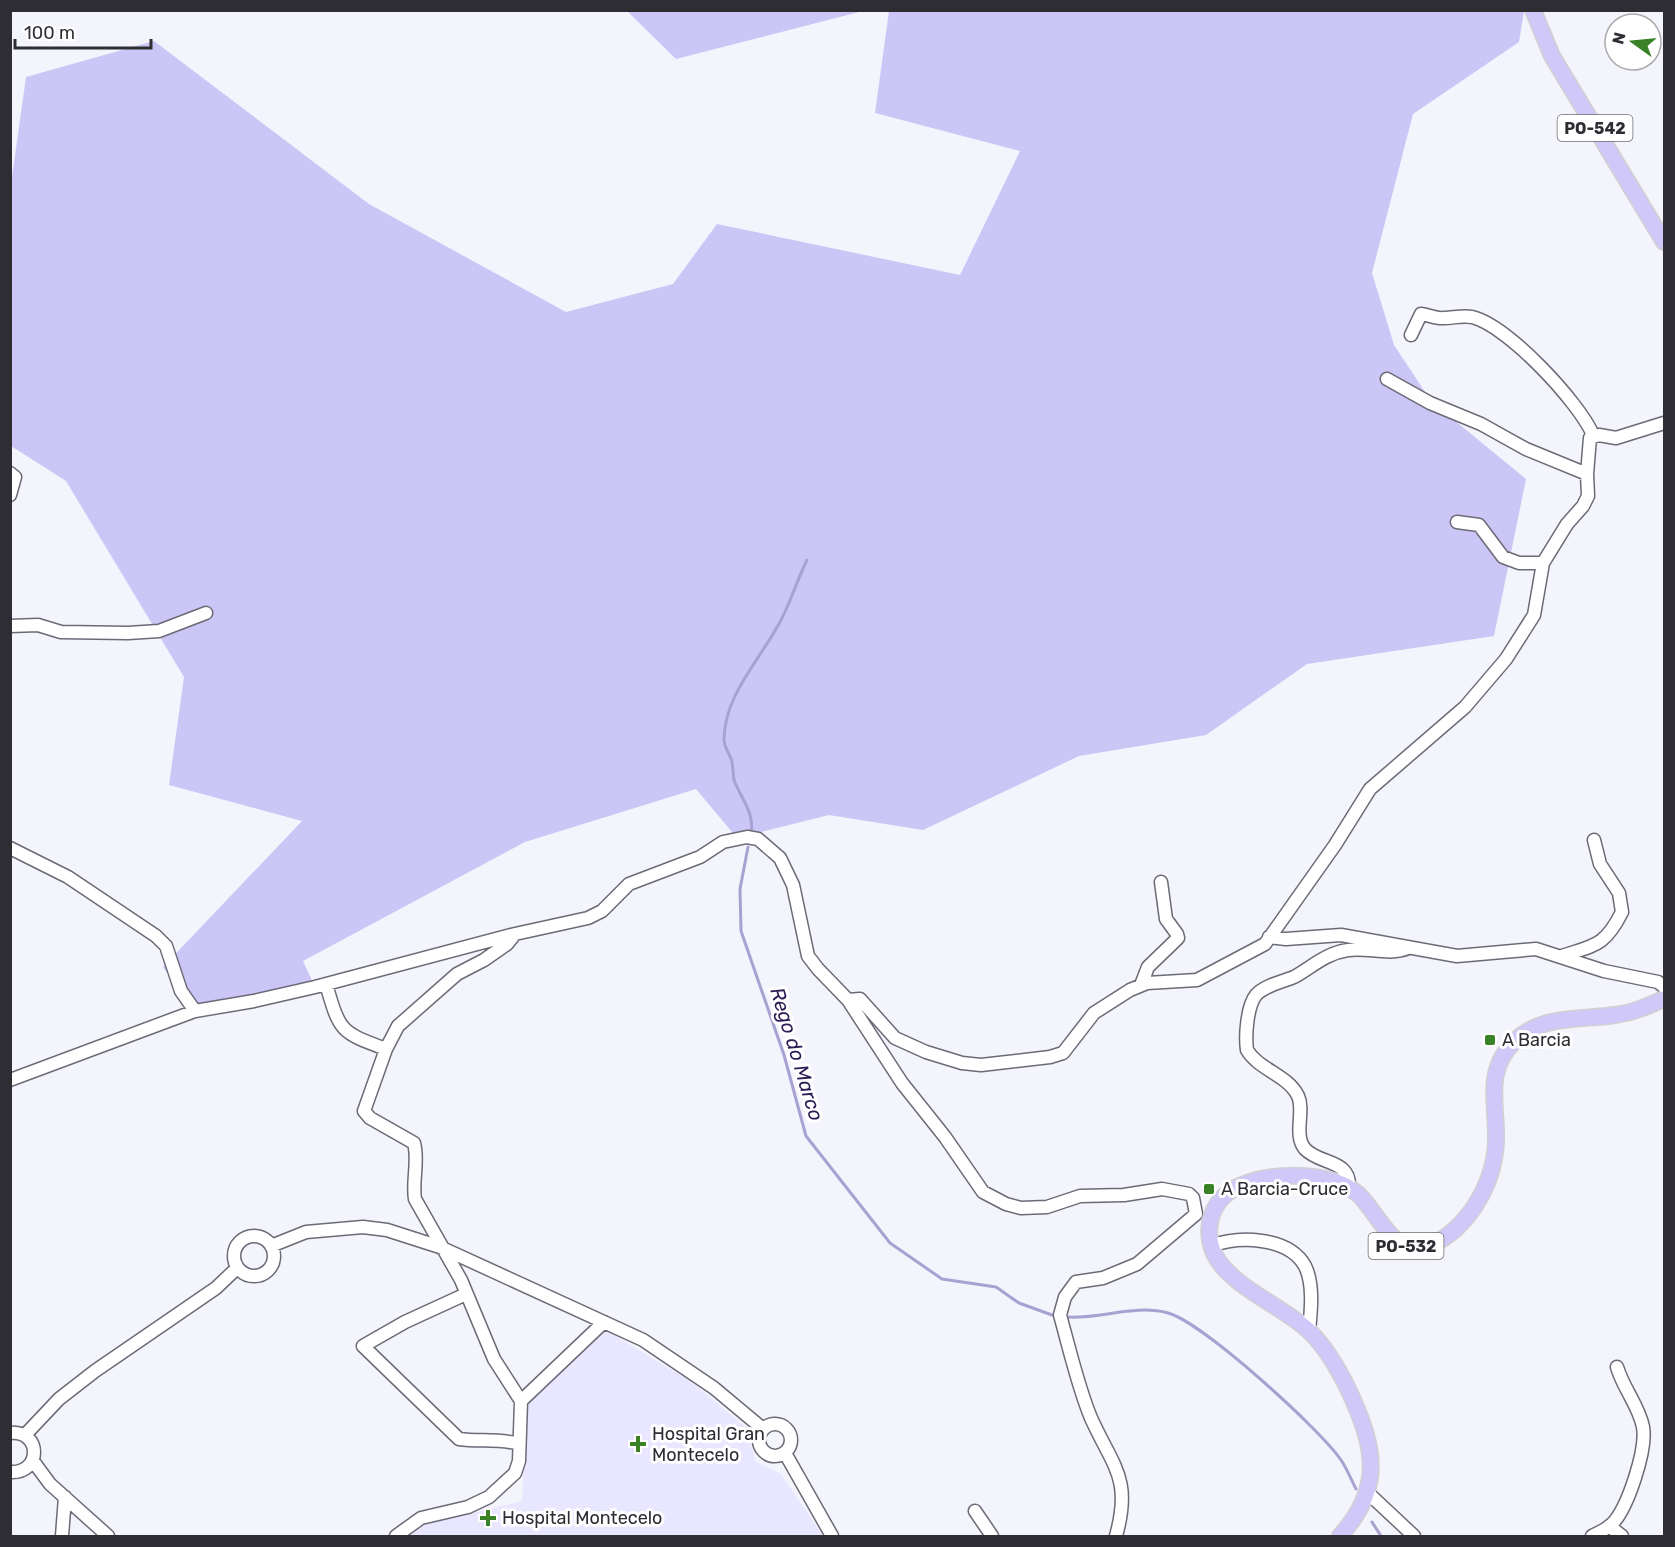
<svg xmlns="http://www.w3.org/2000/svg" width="1675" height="1547" font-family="Rubik,sans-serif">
	<rect width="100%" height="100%" fill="#f4f4fd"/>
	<!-- built -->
	<path fill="#e9e7ff" d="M604 1329 690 1381 746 1427 756 1462 781 1474 823 1536H400L427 1524 522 1501 527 1402Z"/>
	<!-- green -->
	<path fill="#cbc6f6" d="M627 11H863L676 59Z
		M889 11H1524L1519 42 1413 114 1372 273 1394 345 1431 401 1526 479 1494 636 1307 664 1206 735 1079 756 923 830 829 815 737 838 696 789 525 842 303 961 315 987 195 1011 163 967 302 821 169 785 184 677 66 481 11 446 10 191 26 77 154 41 369 204 566 312 673 284 717 224 960 275 1020 151 875 113Z"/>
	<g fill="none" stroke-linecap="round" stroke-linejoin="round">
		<!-- stream -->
		<path stroke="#a8a2d2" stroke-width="3" d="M751 832C755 813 740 797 734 780 733 774 733 768 732 762 730 754 724 747 724 740 724 693 764 656 783 616 792 598 798 578 807 560
			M748 847 740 889 741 931 784 1055 806 1136 890 1243 942 1279 996 1287 1019 1303 1052 1315
			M1068 1317C1101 1319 1135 1304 1168 1313 1202 1322 1320 1429 1341 1460 1347 1469 1351 1479 1356 1489
			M1372 1522 1381 1536"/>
		<defs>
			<path id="minor" d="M1411 335 1421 314C1429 315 1436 319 1444 318 1453 318 1462 315 1472 317 1507 325 1579 402 1593 435
				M1387 379 1430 403 1481 424 1526 449 1587 474
				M10 473 15 477 10 495
				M1457 522 1479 525 1503 557 1519 563H1543
				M10 626 38 625 61 632 128 633 159 631 206 613
				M10 848 68 877 156 936 166 946 181 991 195 1011
				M1269 937 1286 939 1341 935 1457 956 1536 949 1604 971 1658 982 1664 987
				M1562 956C1595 945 1605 946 1622 912L1619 893 1600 864 1594 840
				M326 984C340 1032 340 1032 386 1049L364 1111 370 1118 414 1143C419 1161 412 1180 415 1199L461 1280 494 1359 521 1401 519 1461 515 1473 489 1497 468 1507 421 1518 396 1536
				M1141 985 1148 967 1178 938 1177 934 1166 919 1161 882
				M848 1000 860 999 895 1038 926 1052 962 1063 981 1065 1050 1057 1063 1053 1094 1013 1130 990 1147 983 1197 980 1265 944 1335 845 1370 789 1465 707 1506 659 1534 615 1543 563 1567 524 1583 506 1588 496 1587 474 1590 438 1599 435 1616 438 1664 423
				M386 1049 398 1026 457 974 484 960 507 944 515 934
				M10 1080 195 1011 254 1001 315 987 515 934 588 918 602 911 629 884 700 857 723 842 747 837 758 839 780 858 793 885 808 956 818 969 848 1000 902 1083 945 1137 983 1192 1006 1204 1021 1208 1047 1207 1080 1196 1124 1195 1162 1189 1189 1194 1193 1198 1196 1214 1137 1264 1103 1278 1076 1282 1065 1297 1060 1315C1069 1347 1078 1387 1091 1418 1113 1467 1132 1478 1116 1536
				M1349 1188C1351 1159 1320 1165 1305 1149 1293 1135 1305 1111 1298 1096 1288 1075 1259 1070 1247 1050 1245 1036 1247 1006 1256 995 1265 985 1282 982 1294 977 1312 967 1326 953 1348 950 1368 947 1389 956 1408 948
				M234 1256a20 20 0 1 1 40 0a20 20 0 1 1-40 0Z
				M271 1246 306 1232 363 1227 387 1230 440 1247 643 1340 714 1388 763 1429
				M1211 1246C1238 1236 1288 1236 1305 1266 1314 1284 1311 1311 1309 1331
				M466 1294 405 1322 363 1346 459 1439C479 1442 499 1438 519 1444
				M521 1401 604 1322
				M759 1440a16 16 0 1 1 32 0a16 16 0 1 1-32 0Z
				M10 1433C42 1430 42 1474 10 1472
				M25 1435 59 1399 95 1371 216 1288 237 1268
				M785 1453 832 1536
				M33 1461 50 1484 108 1536
				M1368 1493 1414 1536
				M975 1511 992 1536
				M1609 1526 1622 1536
				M62 1536 65 1497
				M1592 1536C1598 1533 1607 1529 1612 1524 1628 1508 1647 1449 1643 1427 1639 1406 1623 1388 1617 1367"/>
			<path id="major" d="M1533 10 1552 56 1664 242
				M1340 1536C1384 1487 1375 1447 1349 1391 1339 1370 1325 1346 1308 1330 1282 1307 1246 1293 1223 1267 1199 1240 1207 1198 1242 1185 1273 1172 1331 1171 1358 1194 1378 1212 1395 1261 1429 1246 1469 1229 1495 1182 1496 1140 1497 1104 1484 1070 1515 1041 1541 1015 1580 1020 1615 1015 1632 1013 1648 1006 1664 999"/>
		</defs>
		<!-- minor casing -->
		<use href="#minor" stroke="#6b6a77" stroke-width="15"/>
		<!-- major casing -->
		<use href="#major" stroke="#d1d1d2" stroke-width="18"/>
		<!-- minor -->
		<use href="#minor" stroke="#fff" stroke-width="12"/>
		<!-- major -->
		<use href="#major" stroke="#cfc8f8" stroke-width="15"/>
	</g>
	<!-- markers -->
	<g fill="#388127" stroke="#fff" stroke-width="2">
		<rect x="1484" y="1034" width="12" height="12" rx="3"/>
		<rect x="1203" y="1183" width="12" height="12" rx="3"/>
		<path d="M635 1435h6v6h6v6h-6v6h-6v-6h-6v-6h6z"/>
		<path d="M485 1509h6v6h6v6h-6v6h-6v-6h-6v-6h6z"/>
	</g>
	<g text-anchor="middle" stroke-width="6" stroke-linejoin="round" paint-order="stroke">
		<!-- shield labels -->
		<g fill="#fff" stroke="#6c6c70" stroke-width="1.5">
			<rect x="1557.5" y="115" width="75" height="26" rx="4.5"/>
			<rect x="1368.5" y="1233" width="75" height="26" rx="4.5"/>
		</g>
		<g font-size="16" font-weight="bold" fill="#2d2d33">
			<text x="1595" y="134">PO-542</text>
			<text x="1406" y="1252">PO-532</text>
		</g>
		<!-- poi labels -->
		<g font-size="18" fill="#2d2d33" stroke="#fff" text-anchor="start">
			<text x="1502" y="1046">A Barcia</text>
			<text x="1221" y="1195">A Barcia-Cruce</text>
			<text x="652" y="1440">Hospital Gran<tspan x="652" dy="21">Montecelo</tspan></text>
			<text x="502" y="1524">Hospital Montecelo</text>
		</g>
		<!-- water labels -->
		<g font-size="20" font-style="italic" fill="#2b1c56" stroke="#fff">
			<text transform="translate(797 1054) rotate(73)" y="7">Rego do Marco</text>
		</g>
	</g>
	<!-- border -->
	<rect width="1675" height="1547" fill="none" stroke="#2d2d33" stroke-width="24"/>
	<!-- north arrow -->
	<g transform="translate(1633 42) rotate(285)"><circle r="28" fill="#ffffff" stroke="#ababad" stroke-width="1.5"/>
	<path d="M0-4.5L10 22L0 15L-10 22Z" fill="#388127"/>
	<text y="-9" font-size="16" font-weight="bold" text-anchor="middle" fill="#2d2d33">N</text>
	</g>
	<!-- scale -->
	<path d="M15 39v9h136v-9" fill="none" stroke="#2d2d33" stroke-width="3"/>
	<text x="24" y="39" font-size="18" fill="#2d2d33" stroke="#ffffff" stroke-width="4.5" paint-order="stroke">100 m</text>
</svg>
